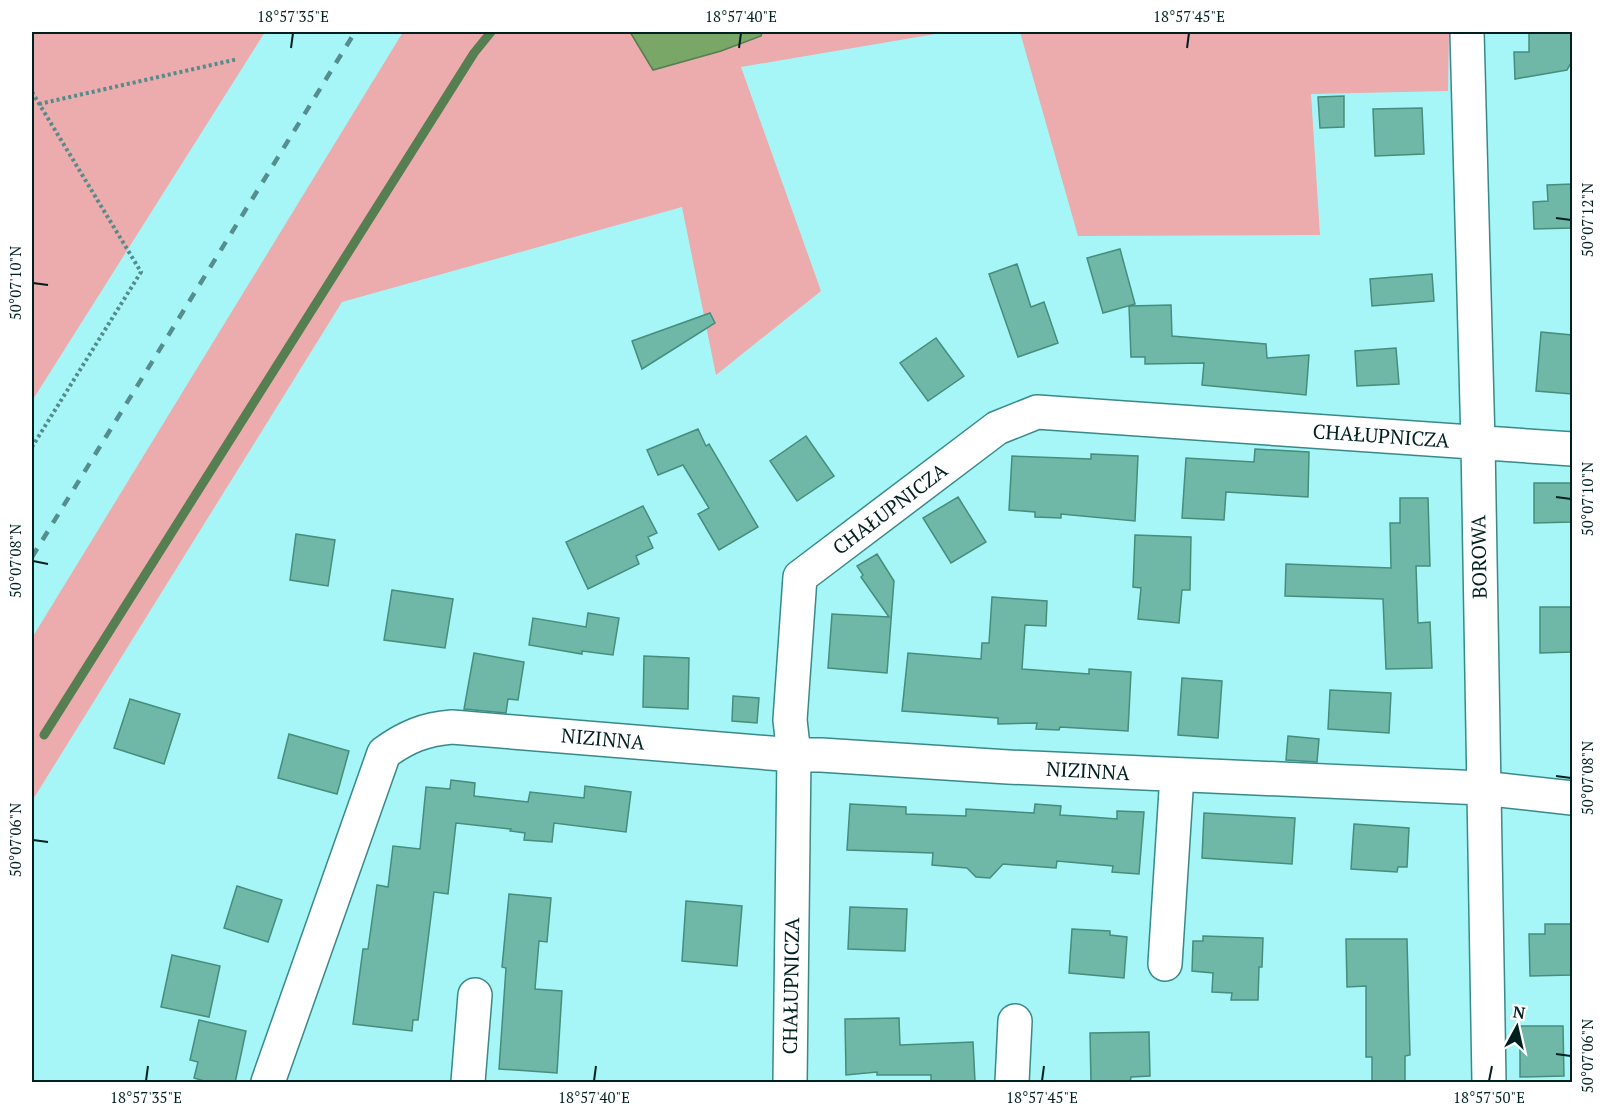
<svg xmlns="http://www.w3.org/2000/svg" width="1604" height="1114" font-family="'PT Serif',serif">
	<rect width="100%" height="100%" fill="#a7f6f7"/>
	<!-- green -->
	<path fill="#ecabac" d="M32 32H265L32 401Z
		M403 32H947L741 67 821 291 716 375 682 207 342 302 32 801V638Z
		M1020 32H1449L1448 91 1311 94 1320 235 1078 236Z"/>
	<!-- water -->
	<path fill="#79a767" stroke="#557e51" stroke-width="1.5" d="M630 32H762L761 36 721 51 653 70Z"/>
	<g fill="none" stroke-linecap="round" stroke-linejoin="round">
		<!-- stream -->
		<path stroke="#557e51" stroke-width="9" d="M44 735 474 53 491 32"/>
	</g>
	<!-- building -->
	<path fill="#6fb7a6" stroke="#458d7d" stroke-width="1.5" d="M1529 32H1572V61L1567 70 1515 79 1514 52H1529Z
		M1344 96V127L1320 128 1318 97Z
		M1422 108 1424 154 1375 156 1373 109Z
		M1572 184V228L1534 229 1533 202 1548 201 1547 185Z
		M1120 249 1135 304 1103 313 1087 258Z
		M1017 264 1031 307 1044 302 1058 343 1018 357 989 274Z
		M1432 274 1434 301 1372 306 1370 279Z
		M1171 305 1172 336 1266 344 1267 358 1309 355 1306 395 1202 385 1204 363 1145 364V357H1131L1129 306Z
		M710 313 715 323 642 369 632 341Z
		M1541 332 1572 335V394L1536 391Z
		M936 338 964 376 928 401 900 363Z
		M1396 348 1399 384 1357 386 1355 351Z
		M698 429 706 446 709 444 758 527 719 550 698 514 709 508 683 465 658 475 647 450Z
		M806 436 834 476 797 501 770 461Z
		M1255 449 1309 452 1308 497 1226 492 1224 520 1182 518 1186 458 1254 462Z
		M1091 454 1138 456 1135 521 1061 514V518L1035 517V512L1009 510 1012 456 1091 459Z
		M1534 483H1572V522L1534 523Z
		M958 497 986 542 951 563 923 518Z
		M1400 498H1428L1430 566H1416L1418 623 1430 622 1432 668 1386 669 1383 599 1285 596 1286 564 1391 568 1390 523H1400Z
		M643 506 657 533 648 537 653 548 636 556 639 564 588 589 566 542Z
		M296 534 335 540 328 586 290 580Z
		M1135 535 1191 537 1190 590H1182L1179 623 1138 619 1141 588 1133 587Z
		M877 554 894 581 887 673 828 668 832 614 889 617 861 577 863 575 857 566Z
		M392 590 453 599 445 648 384 640Z
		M992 597 1047 601 1046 626 1025 625 1022 669 1089 674V669L1131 672 1128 731 1060 727 1059 730 1036 729 1037 723 998 724V718L902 711 908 653 981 659 982 643H989Z
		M1540 607H1572V652L1540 653Z
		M588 613 619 618 613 655 582 651V654L529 645 533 618 586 627Z
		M474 653 524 662 518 700 508 699 506 713 464 709Z
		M644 656 689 658 688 709 643 707Z
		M1182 678 1222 681 1218 738 1178 735Z
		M1330 690 1391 693 1389 733 1328 729Z
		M733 696 759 698 757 723 732 721Z
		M130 699 180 714 164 764 114 748Z
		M289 734 349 751 337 794 278 778Z
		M1288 736 1319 739 1317 762 1286 760Z
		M451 780 475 783 474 796 528 802 530 792 584 798 585 786 631 792 626 832 554 823 552 842 524 840 525 833 510 831 511 829 456 823 448 894 434 892 418 1020H413L412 1031 353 1024 363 949H368L377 885 388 887 393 846 420 849 426 787 450 789Z
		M850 804 906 807V814L966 816V809L1034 813 1035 804 1061 806 1060 815 1091 817 1117 819V811L1144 812 1139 874 1112 872 1113 866 1057 861 1056 868 1003 864 990 878 976 877 967 868 932 865 933 853 847 850Z
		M1204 813 1295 818 1292 864 1202 858Z
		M1354 824 1409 828 1407 867H1398L1397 872 1351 869Z
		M237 886 282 900 268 942 224 928Z
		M509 894 551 898 547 942 539 941 535 989 562 991 557 1073 499 1069 506 968 502 967Z
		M686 901 742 906 737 966 682 961Z
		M850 907 907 909 905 951 848 949Z
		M1545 924H1572V975L1530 976 1529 934H1545Z
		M1072 929 1110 931V935L1127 937 1124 978 1069 973Z
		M1203 936 1263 938 1262 967H1259L1258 1000H1231L1232 993 1212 992 1213 973 1192 971 1193 941H1203Z
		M1346 939H1407L1410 1055 1405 1056V1083H1372V1057H1366V986L1347 987Z
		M172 955 220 966 209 1017 161 1007Z
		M899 1018 900 1045 973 1042 975 1081 931 1083V1075H877V1072L846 1075 845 1019Z
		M199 1020 246 1031 235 1083H211L194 1078 198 1062 190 1060Z
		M1520 1026H1563L1564 1076 1520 1077Z
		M1149 1032 1150 1076 1131 1077 1130 1083H1091L1090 1033Z"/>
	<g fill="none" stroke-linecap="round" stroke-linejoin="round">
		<defs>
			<path id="minor" d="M1467 32 1478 443 1489 1082
				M1165 964 1177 775
				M268 1082 384 753C406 737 425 729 452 727L794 755H821L1008 767 1482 788 1572 798
				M468 1082 475 995
				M790 1082 794 755 790 720 800 577 997 428 1037 412 1572 449
				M1012 1082 1015 1021"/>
		</defs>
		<!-- minor casing -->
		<use href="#minor" stroke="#39898a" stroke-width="36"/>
		<!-- path -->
		<path stroke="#548b8b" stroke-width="4" stroke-dasharray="3 3" stroke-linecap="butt" d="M32 92 141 272 32 447
			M39 104 238 59"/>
		<!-- minor -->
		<use href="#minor" stroke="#fff" stroke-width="33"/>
		<!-- rail -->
		<path stroke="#568d8e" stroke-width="4.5" stroke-dasharray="10 10" stroke-linecap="butt" d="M32 557 355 32"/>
	</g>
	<!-- ticks -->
	<path fill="none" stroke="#001f1f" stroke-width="2" d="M291 48 293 33M739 48 741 33M1187 48 1189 33M1556 218 1571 220M33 283 48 285M1556 497 1571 499M33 561 48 564M1556 776 1571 778M33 840 48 842M1556 1054 1571 1056M146 1081 148 1066M594 1081 596 1066M1042 1081 1044 1066M1489 1081 1492 1066"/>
	<g text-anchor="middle" stroke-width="4.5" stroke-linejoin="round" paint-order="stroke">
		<!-- street labels -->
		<g font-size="20" fill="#001f1f" stroke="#fff">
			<text transform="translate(1381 436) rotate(4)" y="7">CHAŁUPNICZA</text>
			<text transform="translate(890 509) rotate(-37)" y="7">CHAŁUPNICZA</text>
			<text transform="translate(1479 557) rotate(-91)" y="7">BOROWA</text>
			<text transform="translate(603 739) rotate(5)" y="7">NIZINNA</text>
			<text transform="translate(1088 771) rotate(3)" y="7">NIZINNA</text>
			<text transform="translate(791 986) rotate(-89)" y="7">CHAŁUPNICZA</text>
		</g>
	</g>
	<!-- border -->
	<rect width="1604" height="1114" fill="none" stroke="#ffffff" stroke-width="66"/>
	<!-- north arrow -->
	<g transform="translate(1517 1027) rotate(8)" stroke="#ffffff" stroke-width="4.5" paint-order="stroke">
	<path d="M0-4.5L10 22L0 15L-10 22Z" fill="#001f1f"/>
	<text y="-9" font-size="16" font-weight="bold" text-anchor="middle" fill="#001f1f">N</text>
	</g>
	<rect x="33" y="33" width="1538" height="1048" fill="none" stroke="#001f1f" stroke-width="2"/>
	<g font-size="15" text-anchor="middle" fill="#001f1f">
		<text x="293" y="22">18°57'35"E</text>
		<text x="741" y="22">18°57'40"E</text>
		<text x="1189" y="22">18°57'45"E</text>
		<text transform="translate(1588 220) rotate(-90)" y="5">50°07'12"N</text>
		<text transform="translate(16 283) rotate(-90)" y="5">50°07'10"N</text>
		<text transform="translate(1588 499) rotate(-90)" y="5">50°07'10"N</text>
		<text transform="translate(16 561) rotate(-90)" y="5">50°07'08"N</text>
		<text transform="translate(1588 778) rotate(-90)" y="5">50°07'08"N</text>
		<text transform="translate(16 840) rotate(-90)" y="5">50°07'06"N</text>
		<text transform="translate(1588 1056) rotate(-90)" y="5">50°07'06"N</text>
		<text x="146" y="1103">18°57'35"E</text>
		<text x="594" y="1103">18°57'40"E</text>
		<text x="1042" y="1103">18°57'45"E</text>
		<text x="1489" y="1103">18°57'50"E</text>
	</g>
</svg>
